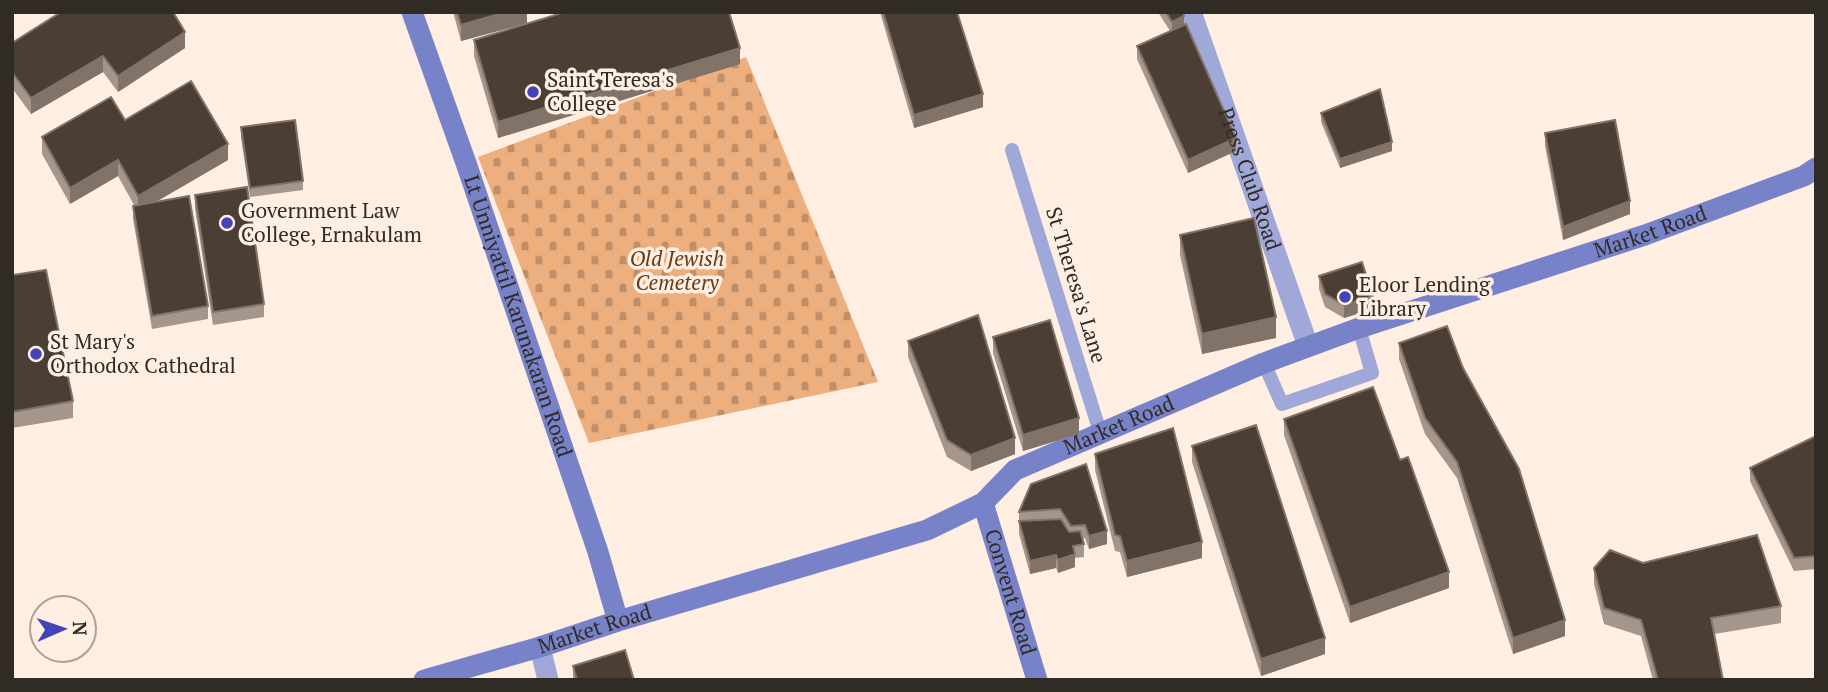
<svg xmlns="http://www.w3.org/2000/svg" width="1828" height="692" font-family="'PT Serif',serif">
	<defs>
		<pattern id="cemetery-stones" width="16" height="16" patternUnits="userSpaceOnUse" patternTransform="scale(1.75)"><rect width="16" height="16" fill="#edaf7e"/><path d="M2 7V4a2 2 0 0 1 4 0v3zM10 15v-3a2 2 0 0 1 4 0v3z" fill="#c18f67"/></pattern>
	</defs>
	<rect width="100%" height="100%" fill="#ffeee2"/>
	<!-- cemetery -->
	<path fill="url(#cemetery-stones)" d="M746 57 878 382 589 443 478 157Z"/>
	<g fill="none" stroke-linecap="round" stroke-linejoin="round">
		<!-- lane -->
		<path stroke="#9fa8d8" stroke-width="14" d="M1012 150 1100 432
			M1264 363 1282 404 1372 373 1359 328"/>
		<!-- street -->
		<g stroke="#9fa8d8" stroke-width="21">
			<path id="s1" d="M1191 12 1308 346"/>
			<path d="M540 647 548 680"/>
		</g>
		<!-- secondary -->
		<g stroke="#7882c9" stroke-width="21">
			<path id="s2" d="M412 12 466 163 598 552 618 621"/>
			<path id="s3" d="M983 503 1037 680"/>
			<path id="s4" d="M424 680 540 647 618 621 927 530 983 503 1015 470 1264 363 1359 328 1645 235 1804 176 1816 168"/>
		</g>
	</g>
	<!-- wall -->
	<path fill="#a5968b" d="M453 12H527V23L461 41Z
		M880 12H957L983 107 914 128Z
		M1158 12H1183L1184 25 1236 151 1188 173 1137 59V46L1170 31Z
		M474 40 740 64 498 138 474 56Z
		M12 43 185 48 118 92 103 72 31 114 12 88Z
		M1321 113 1392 151 1340 168 1321 122Z
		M125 120 228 160 156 202 208 306V319L152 329 133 219V206L134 205 118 176 70 204 42 154V137Z
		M241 127 303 181V190L250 197 241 137Z
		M1545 133 1630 214 1563 240 1545 146Z
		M195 195 264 304V317L213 325 195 208Z
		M1180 235 1276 338 1202 354 1180 255Z
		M12 275 73 401V418L12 428Z
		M1319 276 1373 309 1344 318 1325 307 1319 289Z
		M993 337 1079 434 1023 451 993 353Z
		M908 341 1015 454 971 471 947 457 908 357Z
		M1399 343 1565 636 1513 654 1457 478 1425 434 1399 359Z
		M1284 419 1400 460 1449 588 1350 623 1284 435Z
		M1816 436V569L1794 571 1750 481V468Z
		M1192 446 1325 654 1261 676 1192 462Z
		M1095 454 1202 558 1127 577 1120 552 1115 551 1095 470Z
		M1086 464 1107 544 1089 549 1085 538H1083L1084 544V557L1075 558V567L1058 573 1056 568 1030 574 1019 534V512Z
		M1643 563 1781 606V623L1714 634 1723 680H1653L1641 636 1604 624 1594 584V568Z
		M573 666 634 680H573Z"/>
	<!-- shaded-wall -->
	<path fill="#817368" d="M506 12H527V23L461 41V25Z
		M1184 16V29L1172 35V22Z
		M185 32V48L118 92V76Z
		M740 48V64L498 138V122Z
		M103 56V72L31 114V98Z
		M983 94V107L914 128V115Z
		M1236 138V151L1188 173V160Z
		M1392 142V151L1340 168V159Z
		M228 144V160L138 212V196Z
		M118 160V176L70 204V188Z
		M1630 201V214L1563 240V227Z
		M1373 296V309L1344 318V305Z
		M1276 317V338L1202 354V334Z
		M1079 418V434L1023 451V435Z
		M1015 438V454L971 471V455Z
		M1107 531V544L1089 549V536Z
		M1202 542V558L1127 577V561Z
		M1075 554V567L1058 573V560Z
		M1056 555V568L1030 574V561Z
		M1449 572V588L1350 623V607Z
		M1565 620V636L1513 654V638Z
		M1325 638V654L1261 676V659Z"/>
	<!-- building -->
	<path fill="#4b3e34" stroke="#817368" stroke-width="2" d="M61 12H173L185 32 118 76 103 56 31 98 12 72V43Z
		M457 12H506L461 25Z
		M565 12H729L740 48 498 122 474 40Z
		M883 12H957L983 94 914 115Z
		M1166 12H1183L1184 16 1172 22Z
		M1186 24 1236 138 1188 160 1137 46Z
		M191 81 228 144 138 196 118 160 70 188 42 137 111 97 125 120Z
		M1380 89 1392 142 1340 159 1321 113Z
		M295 120 303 181 250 188 241 127Z
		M1615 120 1630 201 1563 227 1545 133Z
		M247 187 264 304 213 312 195 195Z
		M189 196 208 306 152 316 133 206Z
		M1254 218 1276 317 1202 334 1180 235Z
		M1362 262 1373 296 1344 305 1325 294 1319 276Z
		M46 270 73 401 12 412V275Z
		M978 315 1015 438 971 455 947 440 908 341Z
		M1050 320 1079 418 1023 435 993 337Z
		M1447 326 1463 368 1519 469 1565 620 1513 638 1457 462 1425 418 1399 343Z
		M1373 387 1400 460 1408 457 1449 572 1350 607 1284 419Z
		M1256 425 1325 638 1261 659 1192 446Z
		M1173 428 1202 542 1127 561 1120 536 1115 535 1095 454Z
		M1816 436V556L1794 558 1750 468Z
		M1086 464 1107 531 1089 536 1085 525 1071 526 1060 509 1019 512 1031 484Z
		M1061 519 1069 532 1080 531 1084 544 1073 546 1075 554 1058 560 1056 555 1030 561 1019 521Z
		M1757 535 1781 606 1711 618 1723 680H1658L1641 620 1604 608 1594 568 1610 550 1643 563Z
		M625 650 634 680H577L573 666Z"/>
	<!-- markers -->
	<g fill="#4344ba" stroke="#ffeee2" stroke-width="2.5">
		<circle cx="533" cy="92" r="7"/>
		<circle cx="227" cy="223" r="7"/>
		<circle cx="1345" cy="297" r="7"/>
		<circle cx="36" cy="354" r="7"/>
	</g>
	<g text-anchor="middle" stroke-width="7" stroke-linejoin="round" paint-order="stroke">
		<!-- poi labels -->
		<g font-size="21" fill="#312b26" stroke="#ffeee2" text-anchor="start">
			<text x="547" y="87">Saint Teresa's<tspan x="547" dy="24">College</tspan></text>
			<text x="241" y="218">Government Law<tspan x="241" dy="24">College, Ernakulam</tspan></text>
			<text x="1359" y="292">Eloor Lending<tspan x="1359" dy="24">Library</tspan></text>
			<text x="50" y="349">St Mary's<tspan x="50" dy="24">Orthodox Cathedral</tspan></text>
		</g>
		<!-- street labels -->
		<g font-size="21" fill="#312b26" stroke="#ffeee2">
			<text dy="7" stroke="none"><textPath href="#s1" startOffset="177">Press Club Road</textPath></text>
			<text dy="7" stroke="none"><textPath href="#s4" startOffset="1312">Market Road</textPath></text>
			<text transform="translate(1076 285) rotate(73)" y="7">St Theresa's Lane</text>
			<text dy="7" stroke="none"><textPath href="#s2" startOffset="322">Lt Unniyattil Karunakaran Road</textPath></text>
			<text dy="7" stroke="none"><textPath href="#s4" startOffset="746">Market Road</textPath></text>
			<text dy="7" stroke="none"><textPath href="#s3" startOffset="93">Convent Road</textPath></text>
			<text dy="7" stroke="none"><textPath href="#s4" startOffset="178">Market Road</textPath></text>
		</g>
		<!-- park labels -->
		<g font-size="21" font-style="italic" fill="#653c17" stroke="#ffeee2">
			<text x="677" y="266">Old Jewish<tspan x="677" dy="24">Cemetery</tspan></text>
		</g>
	</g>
	<!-- border -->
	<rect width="1828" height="692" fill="none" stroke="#312b26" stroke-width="28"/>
	<!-- north arrow -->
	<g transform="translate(63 629) rotate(88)"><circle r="33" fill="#ffeee2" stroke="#ada097" stroke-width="2"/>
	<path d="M0-5L12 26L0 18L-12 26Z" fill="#4344ba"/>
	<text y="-10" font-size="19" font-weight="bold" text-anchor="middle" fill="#312b26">N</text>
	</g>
</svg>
